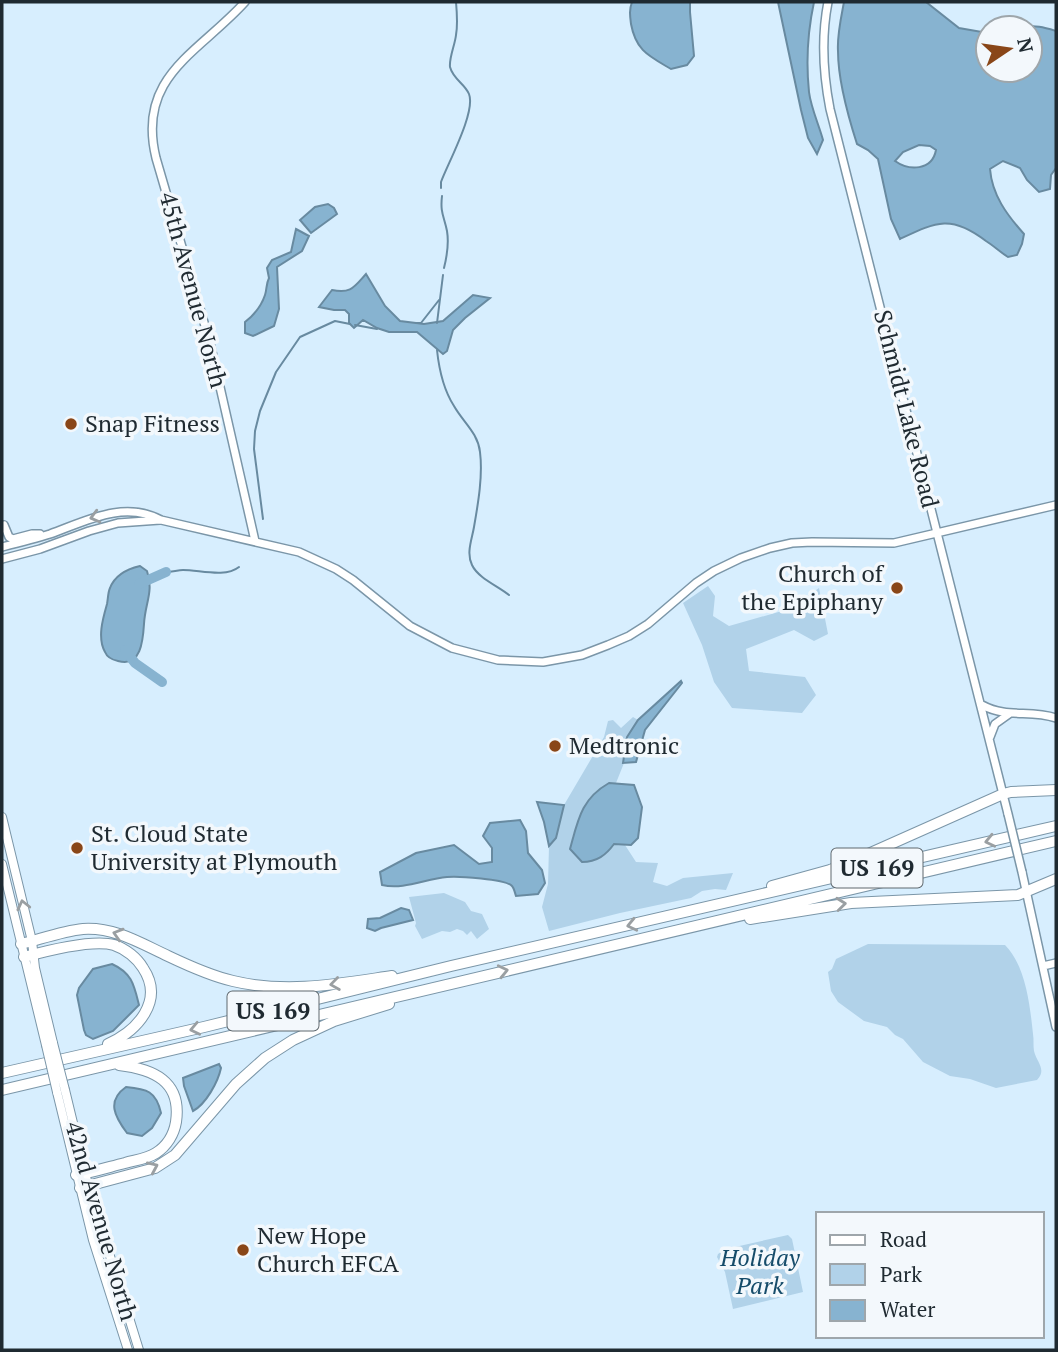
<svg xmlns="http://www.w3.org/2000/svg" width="1058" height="1352" font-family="'PT Serif',serif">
	<rect width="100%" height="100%" fill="#d7eefe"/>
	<!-- green -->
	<path fill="#b1d2e9" d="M708 586 715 596 713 616 729 626 789 609 819 588 828 634 814 641 794 630 746 649 749 671 805 677 816 695 802 713 732 708 714 682 702 645 683 603Z
		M633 717 638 720 627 737 624 763 616 783H608L584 807 573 835 570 849 614 844 625 845 636 862 658 863 653 882 667 886 683 878 733 873 726 890 715 889 702 891 691 898 620 913 549 931 542 907 548 884 549 846 556 838 564 805 604 737 608 721 613 720 621 728Z
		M444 893 465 902 471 911 482 914 489 929 477 939 471 931 467 935 463 931 457 929 450 932 442 931 422 939 415 926 416 923 409 897Z
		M868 944 1005 945C1026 966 1030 1006 1033 1034 1034 1040 1033 1045 1034 1051 1037 1063 1047 1069 1037 1080L996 1088 970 1079 950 1076 923 1062 903 1039 895 1035 887 1027 864 1021 838 1002 831 991 828 972 832 969 836 959Z
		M788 1235 792 1239 803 1292 733 1309 725 1272 717 1257 718 1254 726 1249Z"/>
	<!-- water -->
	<path fill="#87b3d0" stroke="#688aa0" stroke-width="2" fill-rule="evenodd" d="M632 2H690V12L694 56 687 65 671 69C649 56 636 51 631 24 630 16 629 10 632 2Z
		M778 2H814C808 30 806 63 809 92 811 108 819 125 823 140L817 154 808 138 801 110Z
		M844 2H926L959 28 988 33V70H1030V28H1023C1033 24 1046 28 1056 31V168L1051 175 1050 189 1039 192 1027 180 1020 168 1003 161 990 169C992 195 1007 215 1024 234L1022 244 1017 255 1008 257C1000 252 994 246 986 241 951 214 936 222 900 239L891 219 878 159 868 150 857 144C848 116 838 81 838 51 837 35 841 18 844 2ZM919 145 930 146 936 150C932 171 909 171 895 161L903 152Z
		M328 204 334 208 337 214 311 233 300 220 315 207Z
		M296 229 309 236 302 251 277 267 279 309 274 326 253 336 245 333V322C254 315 261 307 265 295 267 289 266 284 269 278L267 268 272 260 291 252Z
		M366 274 385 306 400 321 424 324 443 321 473 295 490 298 465 318 453 330 447 351 443 354 417 332H389L377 328 363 320 354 328 349 323V314L345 310H334L319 307 332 290C351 294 354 287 366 274Z
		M140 566 147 571C154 592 145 603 144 624 143 640 141 668 118 661 113 660 107 657 105 652 97 638 103 618 107 604 108 599 108 592 110 588 115 575 127 569 140 566Z
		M681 681 682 683 645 730 636 762 623 763 627 737 638 720Z
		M609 783 634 785 642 807 638 838 631 845 614 844C606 855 597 862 582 862L570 849C578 820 581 799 609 783Z
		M537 802 564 805 556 838 549 846 544 822Z
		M520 820 526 831 528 853 542 870 545 883 538 894 516 896C515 893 514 888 512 886 506 879 457 876 447 877 425 879 404 890 382 885L380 872 416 853 454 845 479 864 492 862V848L483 836 490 823Z
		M401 908 409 910 413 920 381 928 375 931 367 928 368 919 380 918Z
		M112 964C132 973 134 985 139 1005L113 1031 93 1039 86 1035 84 1030 77 995 79 988 93 969Z
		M219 1064 221 1068C218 1082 206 1104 193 1111L184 1086 183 1078Z
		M126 1087C147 1089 156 1091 161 1113L152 1128 142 1136 127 1133C115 1117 106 1101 126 1087Z"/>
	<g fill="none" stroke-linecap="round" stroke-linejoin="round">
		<!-- stream -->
		<path stroke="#688aa0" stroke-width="2" d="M441 188V182C448 163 476 112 469 94 465 84 453 79 450 67 449 57 455 45 456 35 458 24 457 13 456 2
			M442 196C440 213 444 216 447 231 449 243 447 256 444 268
			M417 323H421L439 300
			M437 323 443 275
			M355 325 377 329
			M437 350C439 369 443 389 454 406 463 422 478 433 480 452 483 476 478 504 474 527 472 539 466 553 472 565 478 578 498 586 509 595
			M263 519 254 449 255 431 260 411 276 372 300 337 335 321 350 324
			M166 572C172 572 178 570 183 570 200 570 225 578 239 567"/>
		<!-- river -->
		<path stroke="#87b3d0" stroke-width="10" d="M139 584 166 572
			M125 650 135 663 162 682"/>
		<defs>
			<path id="tertiary" d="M245 2C199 53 136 76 156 158L210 343 255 541
				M828 2C821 38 823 73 830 109L1008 814
				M4 525 9 537 13 539 32 534H40
				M2 547C18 543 34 539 50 534 86 521 124 500 161 520L299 552 336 569 353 580 410 626 452 648 498 660 543 662 582 655 608 645 629 636 648 624 696 583 714 571 741 558 770 548 792 543 812 542 894 543 1056 505
				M2 559 40 549 89 531 118 523 160 520
				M982 705C1008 719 1029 709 1056 718
				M990 737 995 724 1009 714
				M1022 872 1056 1027
				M1043 966 1056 963"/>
			<path id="secondary" d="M2 817 32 941 35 968 53 1043
				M2 864 46 1045
				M65 1090 88 1185 139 1350
				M57 1092 93 1240 128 1350"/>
			<path id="motorway" d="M772 886 830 870 848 863 1003 794 1011 792 1056 790
				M750 919 851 903 1018 895 1056 879
				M21 944C41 939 63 931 83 929 115 927 140 943 168 956 189 966 211 976 233 981 287 994 338 984 392 976
				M24 957C46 951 92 939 114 945 126 949 137 958 143 968 165 1001 137 1031 108 1044
				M2 1073 204 1027 451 966 1056 826
				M2 1090 1056 841
				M76 1175C93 1172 109 1167 125 1163 135 1160 147 1159 156 1153 167 1146 174 1134 176 1122 182 1081 153 1069 119 1065
				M80 1188 155 1168 175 1155 236 1084 265 1058 293 1040 334 1021 389 1004"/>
		</defs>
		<!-- tertiary casing -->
		<use href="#tertiary" stroke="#7b96a8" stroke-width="10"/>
		<!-- secondary casing -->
		<use href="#secondary" stroke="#7b96a8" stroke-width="10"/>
		<!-- motorway casing -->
		<use href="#motorway" stroke="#7b96a8" stroke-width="12"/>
		<!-- tertiary -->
		<use href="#tertiary" stroke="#fff" stroke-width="7"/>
		<!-- secondary -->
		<use href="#secondary" stroke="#fff" stroke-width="8"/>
		<!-- motorway -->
		<use href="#motorway" stroke="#fff" stroke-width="10"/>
		<defs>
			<path id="tertiary-bridge" d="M1008 814 1022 872"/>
			<path id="secondary-bridge" d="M53 1043 65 1090
				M46 1045 57 1092"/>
		</defs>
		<!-- tertiary-bridge casing -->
		<use href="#tertiary-bridge" stroke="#7b96a8" stroke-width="10" stroke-linecap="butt"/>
		<!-- secondary-bridge casing -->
		<use href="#secondary-bridge" stroke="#7b96a8" stroke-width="10" stroke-linecap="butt"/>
		<!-- tertiary-bridge -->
		<use href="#tertiary-bridge" stroke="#fff" stroke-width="7"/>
		<!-- secondary-bridge -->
		<use href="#secondary-bridge" stroke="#fff" stroke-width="8"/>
	</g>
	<!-- one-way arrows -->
	<defs><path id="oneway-chevron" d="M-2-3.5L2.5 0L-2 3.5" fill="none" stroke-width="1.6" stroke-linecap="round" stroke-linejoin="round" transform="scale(1.75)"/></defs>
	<g stroke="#9a9fa2">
		<use href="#oneway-chevron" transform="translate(95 517) rotate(165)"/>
		<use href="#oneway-chevron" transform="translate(990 841) rotate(167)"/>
		<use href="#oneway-chevron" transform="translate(841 904) rotate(-6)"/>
		<use href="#oneway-chevron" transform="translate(23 905) rotate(-103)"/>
		<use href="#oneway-chevron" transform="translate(632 925) rotate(167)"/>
		<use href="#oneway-chevron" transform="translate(118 934) rotate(-163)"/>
		<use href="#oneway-chevron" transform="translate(503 971) rotate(-13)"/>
		<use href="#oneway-chevron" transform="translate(335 984) rotate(172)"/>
		<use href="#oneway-chevron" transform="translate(195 1029) rotate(168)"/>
		<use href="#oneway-chevron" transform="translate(153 1167) rotate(-24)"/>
	</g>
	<!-- markers -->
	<g fill="#894618" stroke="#f3f8fc" stroke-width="2.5">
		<circle cx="71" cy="424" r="7"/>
		<circle cx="897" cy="588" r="7"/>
		<circle cx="555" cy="746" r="7"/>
		<circle cx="77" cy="848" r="7"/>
		<circle cx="243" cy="1250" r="7"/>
	</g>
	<g text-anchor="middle" stroke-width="7" stroke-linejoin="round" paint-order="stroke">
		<!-- shield labels -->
		<g fill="#f3f8fc" stroke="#5f686e" stroke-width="2">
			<rect x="831.5" y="848.5" width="91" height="39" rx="5"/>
			<rect x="227.5" y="991.5" width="91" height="39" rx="5"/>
		</g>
		<g font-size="23" font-weight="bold" fill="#1f2a31">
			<text x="877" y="876">US 169</text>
			<text x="273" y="1019">US 169</text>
		</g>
		<!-- street labels -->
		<g font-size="24" fill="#1f2a31" stroke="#f3f8fc">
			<text transform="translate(193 290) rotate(75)" y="8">45th Avenue North</text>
			<text transform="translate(906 409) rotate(76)" y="8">Schmidt Lake Road</text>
			<text transform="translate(101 1221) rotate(74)" y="8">42nd Avenue North</text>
		</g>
		<!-- poi labels -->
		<g font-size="24" fill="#1f2a31" stroke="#f3f8fc" text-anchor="start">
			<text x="85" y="432">Snap Fitness</text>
			<text x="883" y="582" text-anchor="end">Church of<tspan x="883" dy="28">the Epiphany</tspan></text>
			<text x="569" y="754">Medtronic</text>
			<text x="91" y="842">St. Cloud State<tspan x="91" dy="28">University at Plymouth</tspan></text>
			<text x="257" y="1244">New Hope<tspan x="257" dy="28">Church EFCA</tspan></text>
		</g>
		<!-- park labels -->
		<g font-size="24" font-style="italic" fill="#164c6a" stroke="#f3f8fc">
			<text x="760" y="1266">Holiday<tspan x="760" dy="28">Park</tspan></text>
		</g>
	</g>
	<!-- border -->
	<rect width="1058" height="1352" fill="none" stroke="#1f2a31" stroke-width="7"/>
	<!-- legend -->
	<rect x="816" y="1212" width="228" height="126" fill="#f3f8fc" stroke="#9ea6ab" stroke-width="2"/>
	<rect x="830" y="1235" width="35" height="10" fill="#ffffff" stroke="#9ea6ab" stroke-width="2"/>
	<text x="880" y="1247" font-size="21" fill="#1f2a31">Road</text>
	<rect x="830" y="1264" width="35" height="21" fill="#b1d2e9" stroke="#9ea6ab" stroke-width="2"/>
	<text x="880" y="1282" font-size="21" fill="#1f2a31">Park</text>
	<rect x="830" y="1300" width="35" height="21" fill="#87b3d0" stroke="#9ea6ab" stroke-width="2"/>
	<text x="880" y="1317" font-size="21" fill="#1f2a31">Water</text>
	<!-- north arrow -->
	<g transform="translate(1009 49) rotate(77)"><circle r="33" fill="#f3f8fc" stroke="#9ea6ab" stroke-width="2"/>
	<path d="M0-5L12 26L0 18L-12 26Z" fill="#894618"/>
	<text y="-10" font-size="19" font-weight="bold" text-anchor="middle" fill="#1f2a31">N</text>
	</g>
</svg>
